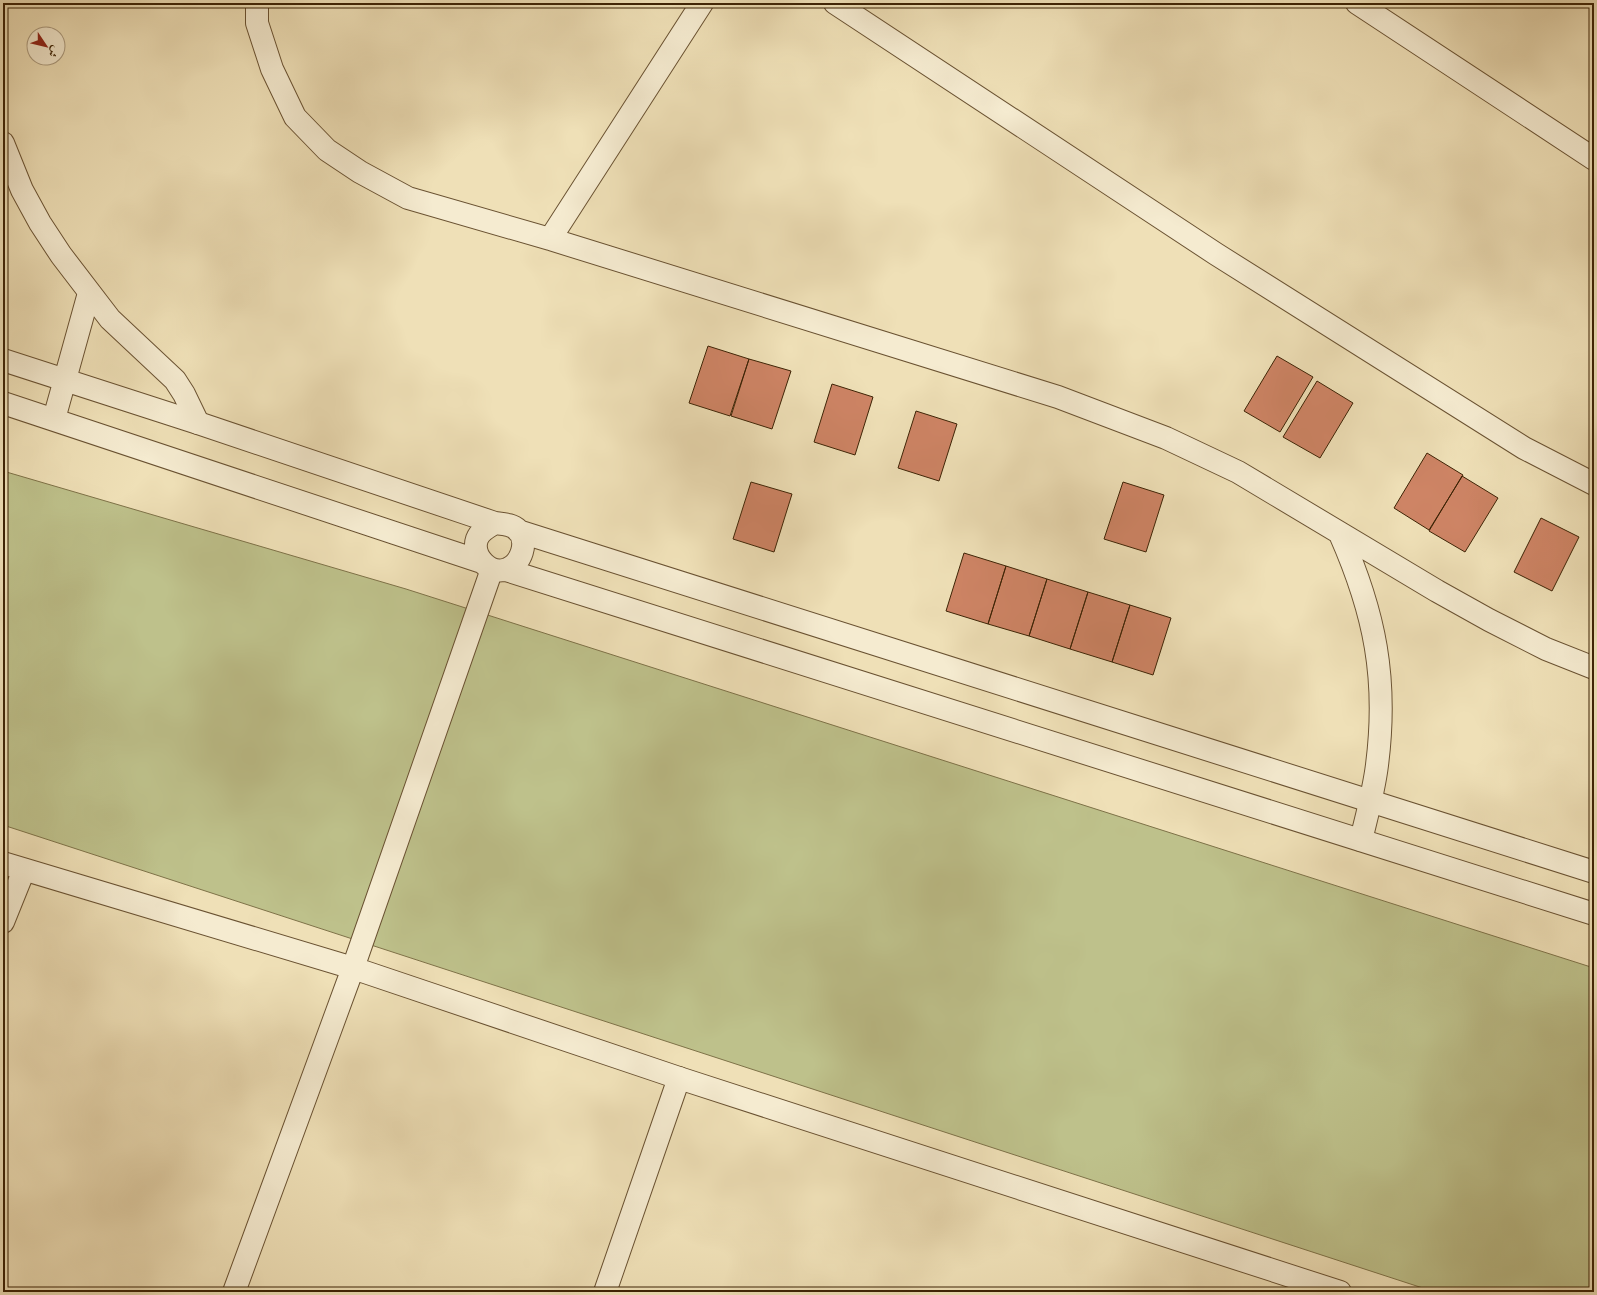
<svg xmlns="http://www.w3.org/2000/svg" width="1597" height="1295" font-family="'IM FELL DW Pica',Amiri,serif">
	<rect width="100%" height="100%" fill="#efe0b7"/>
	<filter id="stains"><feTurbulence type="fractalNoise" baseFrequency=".005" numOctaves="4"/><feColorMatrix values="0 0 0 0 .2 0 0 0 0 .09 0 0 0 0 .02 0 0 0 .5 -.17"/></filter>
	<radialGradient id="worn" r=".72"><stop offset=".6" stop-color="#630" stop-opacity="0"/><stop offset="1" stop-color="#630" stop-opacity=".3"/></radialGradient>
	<!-- green -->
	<path fill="#bec18b" stroke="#7e7248" d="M3 471 406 589 1594 968V1292H1435L3 825Z"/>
	<!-- building -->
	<path fill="#ce8465" stroke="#3d2305" d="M708 346 749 359 730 416 689 403Z
		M1277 356 1313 377 1280 432 1244 411Z
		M749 359 791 371 772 429 731 416Z
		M1317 381 1353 403 1320 458 1283 437Z
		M832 384 873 397 855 455 814 442Z
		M916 411 957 424 939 481 898 468Z
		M1427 453 1463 475 1429 530 1394 508Z
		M1462 476 1498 498 1465 552 1429 531Z
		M751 482 792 494 774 552 733 539Z
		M1123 482 1164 495 1146 552 1104 539Z
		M1541 518 1579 537 1552 591 1514 572Z
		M964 553 1006 566 988 624 946 611Z
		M1006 566 1047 579 1029 636 988 624Z
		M1047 579 1088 592 1070 649 1029 636Z
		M1088 592 1130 605 1112 662 1070 649Z
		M1130 605 1171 618 1153 675 1112 662Z"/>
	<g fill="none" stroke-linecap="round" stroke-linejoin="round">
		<defs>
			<path id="minor" d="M257 3V23L272 69 295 117 327 150 360 172 408 198 550 239 1058 397 1166 438 1238 472 1437 591 1489 620 1546 649 1594 668
				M835 3 1216 254 1524 448 1594 484
				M1357 3 1594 159
				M3 143 22 190 40 223 61 255 110 319 175 380 184 394 198 423
				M550 239 702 3
				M1340 534C1375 613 1388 679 1377 765 1374 790 1367 815 1361 840
				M3 922 24 870
				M605 1292 679 1078"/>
			<path id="tertiary" d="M3 360 198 423 495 523
				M3 403 482 562
				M54 419 89 293
				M495 523C502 524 512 524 518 530 529 542 521 564 507 569 490 576 471 556 477 539 480 531 488 527 495 523Z
				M518 531 1594 872
				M506 570 1594 914
				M3 863 353 968 679 1078 1340 1292
				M234 1292 353 968 492 569"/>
		</defs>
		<!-- minor casing -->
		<use href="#minor" stroke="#6a5232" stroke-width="24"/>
		<!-- tertiary casing -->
		<use href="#tertiary" stroke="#6a5232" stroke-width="24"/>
		<!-- minor -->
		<use href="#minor" stroke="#f5ebd0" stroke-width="22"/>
		<!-- tertiary -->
		<use href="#tertiary" stroke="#f5ebd0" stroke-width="22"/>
	</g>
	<!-- margin -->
	<rect width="1597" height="1295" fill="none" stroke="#efe0b7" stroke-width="16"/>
	<rect x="4" y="4" width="1589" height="1287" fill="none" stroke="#3d2305" stroke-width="2"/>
	<rect x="8" y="8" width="1581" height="1279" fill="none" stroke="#3d2305"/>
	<!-- north arrow -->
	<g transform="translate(46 46) rotate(125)"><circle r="19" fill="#f5ebd0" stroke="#ab9b7f"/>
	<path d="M0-3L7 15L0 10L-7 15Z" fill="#8f2418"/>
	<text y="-6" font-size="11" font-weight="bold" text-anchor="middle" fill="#3d2305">ش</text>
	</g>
	<rect width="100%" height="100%" filter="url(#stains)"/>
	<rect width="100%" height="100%" fill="url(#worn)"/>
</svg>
